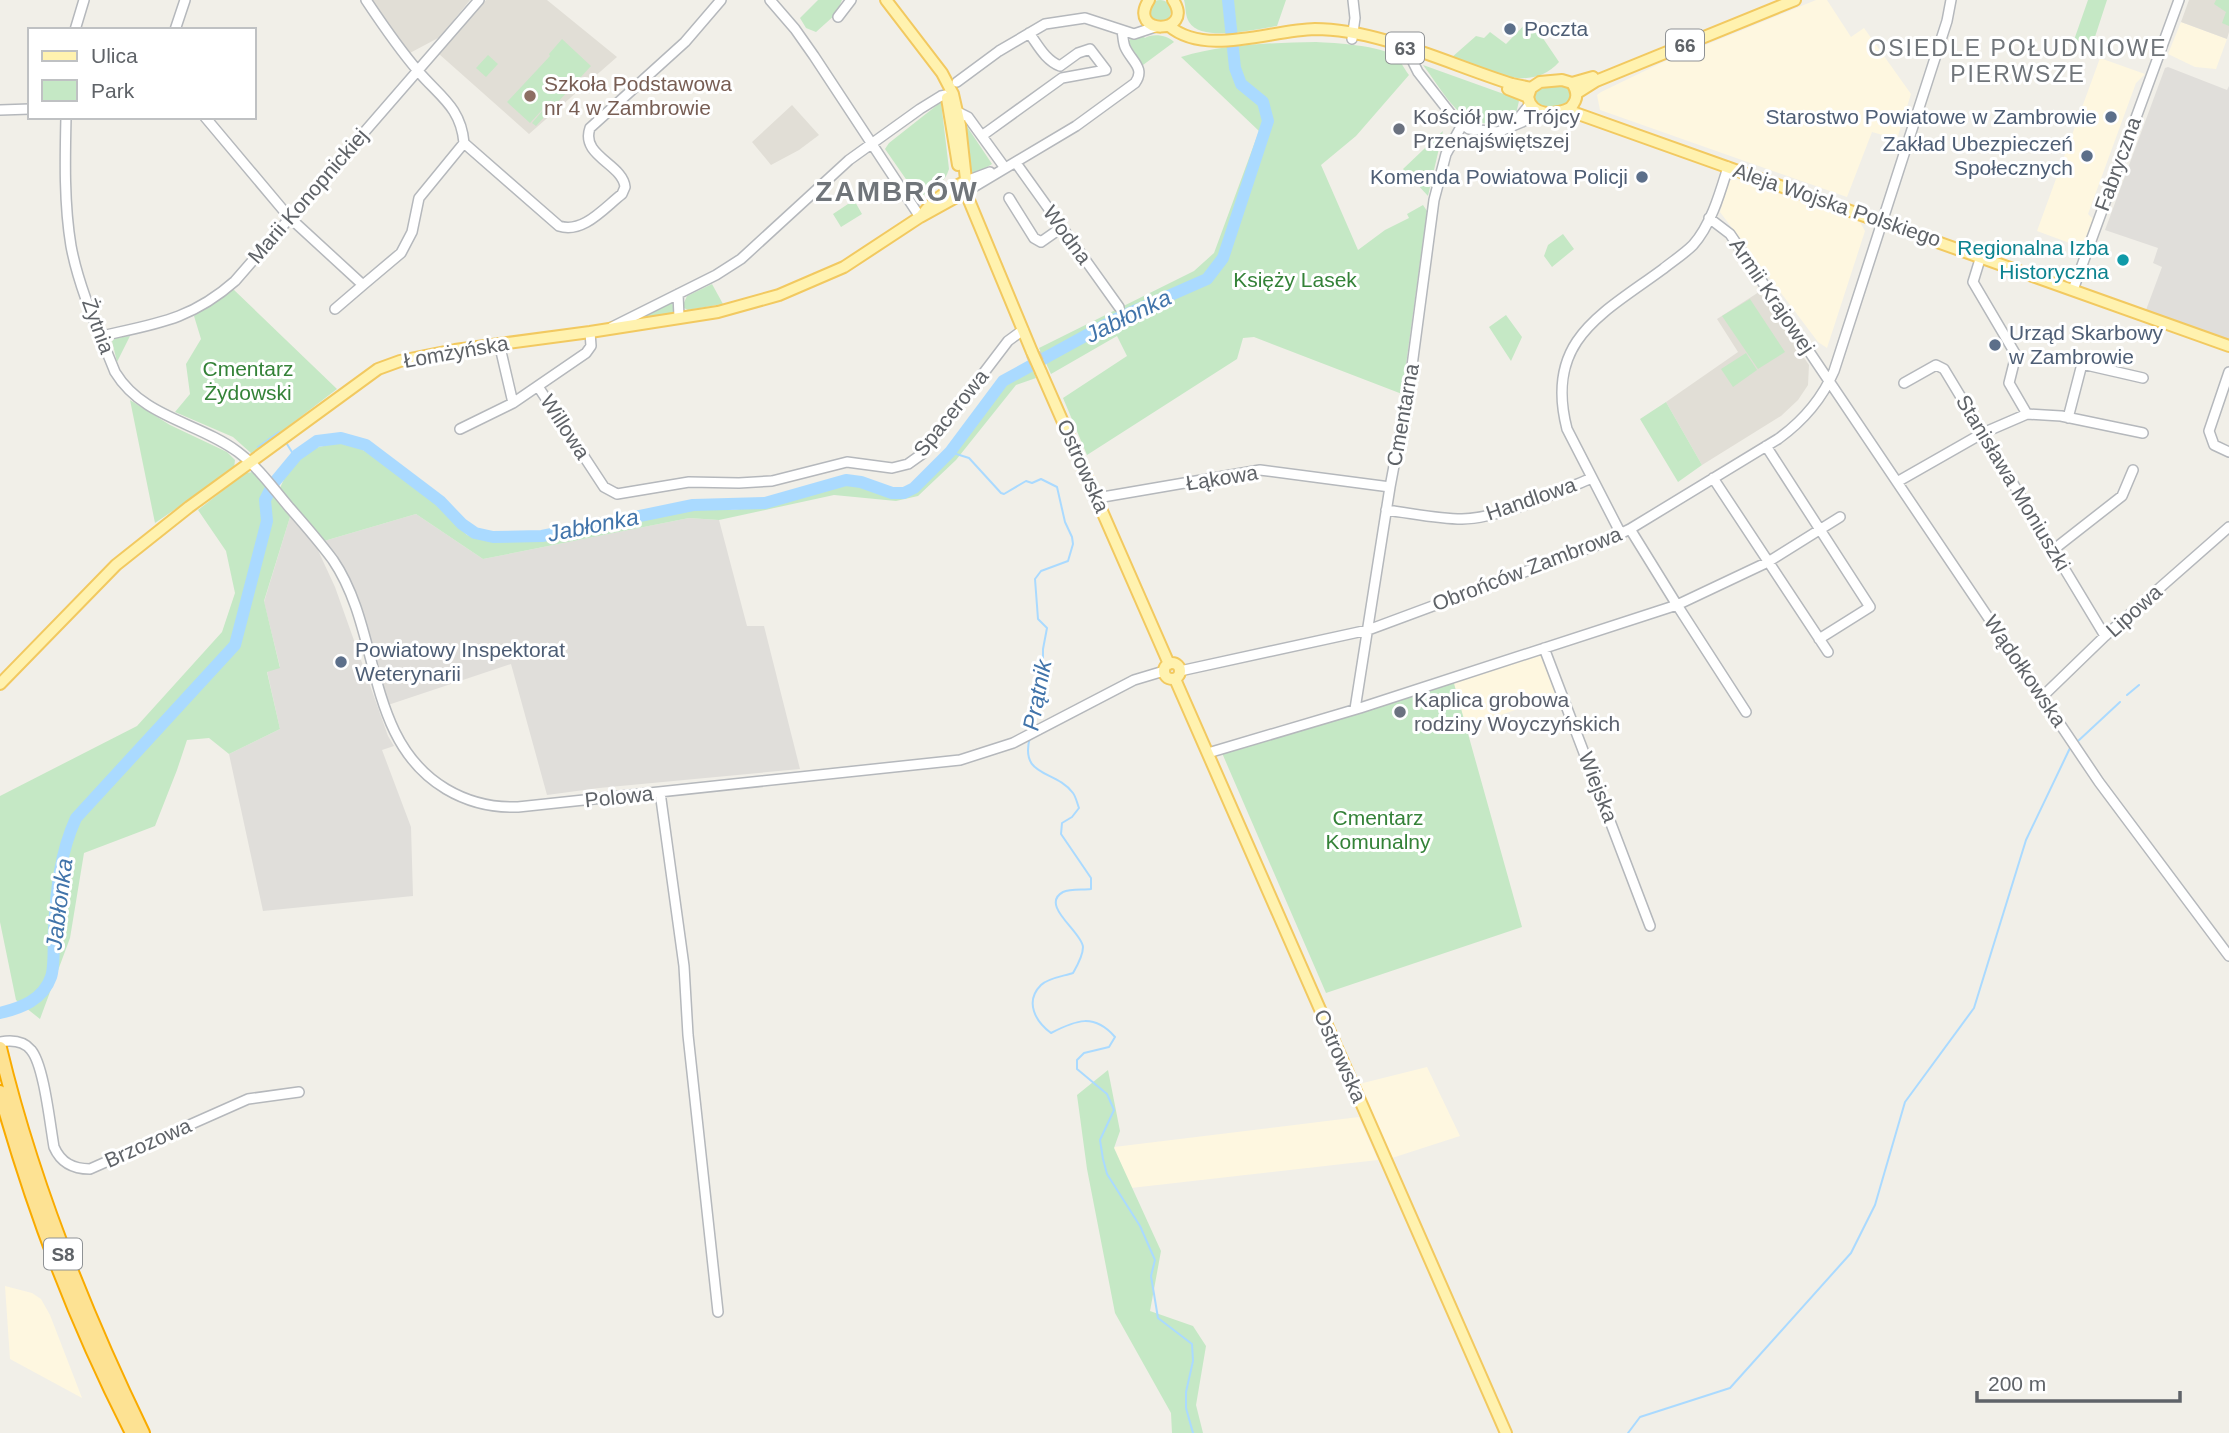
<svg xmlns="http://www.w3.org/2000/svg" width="2229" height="1433" font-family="Helvetica,sans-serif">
	<rect width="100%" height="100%" fill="#f1efe8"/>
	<!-- commercial -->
	<path fill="#fef7e0" d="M1816 0H1827L1851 37 1864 28 1911 94 1897 139 1872 132 1847 197 1600 110 1597 95 1601 92 1659 64Z
		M2181 22 2227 39 2216 69 2195 67 2168 54Z
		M2100 58 2145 74 2136 83 2088 214 2093 219 2083 248 2037 231Z
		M1733 178 1860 222 1865 231 1827 348 1818 342 1720 212 1729 182Z
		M1521 655H1542L1558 695 1466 727 1453 680Z
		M1427 1067 1460 1136 1392 1158 1359 1084Z
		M1359 1117 1378 1160 1131 1188 1114 1147Z
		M5 1286 32 1293 41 1299 50 1315 82 1398 10 1359Z"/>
	<!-- industrial -->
	<path fill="#e0deda" d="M2168 67 2227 90 2229 86V340L2146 310 2162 267 2153 263 2158 248 2105 230 2165 68Z
		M416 514 483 559 689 518 719 520 747 626H764L800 769 599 788 547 795 511 664 388 705 334 555 324 541Z
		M290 517 316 546 335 587 388 736 394 746 382 750 411 827 413 896 263 911 229 754 280 729 267 671 280 667 264 602Z"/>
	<!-- education -->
	<path fill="#e1ded6" d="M368 0H470L440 37 408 54Z
		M486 0H547L617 57 529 134 439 54Z
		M2189 0H2229V32L2227 39 2181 22Z
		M792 105 819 135 799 150 771 165 752 142Z
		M1759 292 1809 365 1808 385 1798 400 1781 416 1702 465 1666 402 1738 352 1717 319Z"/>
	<!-- green -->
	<path fill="#c5e8c5" d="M1149 11a11 11 0 1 1 22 0a11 11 0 1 1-22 0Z
		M818 0H842L836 14 816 32 806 28 800 18Z
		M1184 0H1286L1277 26C1257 29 1202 43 1189 22 1185 16 1186 7 1184 0Z
		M2088 0H2107L2092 46 2074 40Z
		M2216 0H2229V26L2222 23 2226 12 2214 4Z
		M1530 19 1559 62C1530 95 1485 69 1451 58L1476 36 1484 38 1490 32 1506 44Z
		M1141 34 1145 38C1152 33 1168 35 1174 42L1143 65 1128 43 1131 38Z
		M562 39 591 66 536 126 532 123 555 96 530 123 507 102 550 56 549 54Z
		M1316 42C1335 43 1381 45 1396 57 1401 61 1405 70 1409 75L1356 136 1321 165 1358 250 1385 230 1409 218 1407 214 1423 205 1427 211 1402 394 1254 337 1243 338 1237 359 1087 455 1063 398 1127 356 1117 336 1051 374 1039 348 1194 271 1214 253 1259 131 1181 57C1225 44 1270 43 1316 42Z
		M488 55 498 64 486 77 476 68Z
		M1423 65 1515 98 1519 101 1516 114C1467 143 1449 99 1423 65Z
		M1558 85 1569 88 1572 94 1569 103C1558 108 1540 111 1534 99L1537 90Z
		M941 102 949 169C945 183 935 188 922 196L917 195 885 149 889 143Z
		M966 125 992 164 975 175 970 170Z
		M1443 131 1428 196 1403 169Z
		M854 200 862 214 841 227 833 214Z
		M1563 234 1574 249 1552 267 1544 256 1548 245Z
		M712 284 723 304 688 310 682 307 687 296Z
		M233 289 337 389 252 454 233 437 175 412 190 394 186 364 201 339 194 316Z
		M1750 299 1785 352 1758 369 1722 316Z
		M672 301 674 313 636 320Z
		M1506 315 1522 337 1511 361 1489 327Z
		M130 336 117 362 112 341 116 338Z
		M1746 353 1757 370 1733 387 1721 369Z
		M1032 368 1036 378 1016 385 956 460 918 496 896 501 834 495 719 520 689 518 483 559 416 514 324 541 280 488 290 466 311 449 340 442 357 447 378 458 439 507 467 535 486 541H525L685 509 702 508 732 510 764 506 841 485 859 486 893 496 903 495 914 491 950 459 1007 383Z
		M130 400 170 425 227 452 235 460 234 469 155 523Z
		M1666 402 1702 465 1678 482 1640 419Z
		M253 472 290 517 264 601 280 668 267 672 280 729 229 754 209 738 187 740 177 770 155 826 84 853 70 938 40 1019 16 1000 0 922V796L137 726 222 632 235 593 226 551 198 510 245 473Z
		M1453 680 1522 927 1326 993 1222 753Z
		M1108 1070 1120 1131 1114 1148 1161 1251 1150 1311 1193 1326 1206 1346 1196 1405 1203 1433H1172L1171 1413 1115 1313 1087 1169 1077 1095Z"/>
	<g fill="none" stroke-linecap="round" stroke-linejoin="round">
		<!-- stream -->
		<path stroke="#aadaff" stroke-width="2" d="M287 444 295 457
			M258 447 279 432
			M950 452 969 458 1001 493 1004 494 1026 481 1032 483 1041 479 1057 487 1065 522 1072 537 1073 544 1068 561 1041 571 1035 579 1038 619 1047 628 1043 649V687L1036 696 1032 729
			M2127 695 2139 685
			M1030 737C1019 778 1055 769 1073 793 1076 797 1077 803 1079 808L1072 817 1062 823 1061 834 1091 878V889C1083 890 1070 889 1063 892 1039 905 1082 932 1083 947 1083 956 1077 966 1073 973 1064 976 1048 978 1041 985 1024 1002 1036 1022 1051 1033 1076 1020 1094 1013 1115 1037L1109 1047 1084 1053 1077 1060V1069L1107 1094 1114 1110 1100 1140 1103 1159 1107 1174 1140 1226 1155 1260 1151 1276 1158 1318 1192 1344 1193 1361 1186 1392V1408L1193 1433
			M2077 742 2120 702
			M1628 1433 1640 1417 1730 1388 1851 1253 1875 1205 1905 1102 1974 1008 2026 840 2070 748"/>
		<!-- river -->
		<path stroke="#aadaff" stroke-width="12" d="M0 1013C21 1008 43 1000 51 977 55 966 53 942 54 929 56 891 60 853 76 818L235 645 267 521 265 500 273 484 297 455 317 441 341 438 366 445 440 501 462 524 475 533 493 537 542 536 693 505 765 503 846 480 861 482 892 493H904L914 488 950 452 1003 381 1116 319 1207 279 1223 258 1268 121 1263 102 1241 84 1235 68 1228 0"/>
		<!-- minor-tunnel -->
		<path stroke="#ccccc8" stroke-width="9" stroke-dasharray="9 4.5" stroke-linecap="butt" d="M1028 361 1042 355"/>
		<defs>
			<path id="minor" d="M366 0C382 24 399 49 418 71 439 96 461 107 464 143L559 226C583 234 604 208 622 194L625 187C623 164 580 156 590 128L685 42 721 0
				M770 0 795 29 814 56 920 217
				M838 17 851 0
				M75 30 84 0
				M175 30 185 0
				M1352 39 1355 18 1353 0
				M1415 52 1413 62 1418 72 1454 118 1469 129 1498 132 1522 122 1539 112
				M957 82 999 51 1045 24 1085 18 1134 34 1155 27
				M0 110 30 109
				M958 112 968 117 1005 168
				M66 117C65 159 64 204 71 246 79 289 99 332 115 372 143 418 198 422 238 452 258 467 273 488 289 507 304 524 319 541 333 560 382 632 364 740 446 789 468 802 493 808 518 807L960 760 1013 743 1134 680 1164 671
				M205 117 289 217 363 285 335 309
				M1514 124 1530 104
				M983 135 1062 78 1106 70 1090 49 1078 53 1060 66C1045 60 1038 45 1029 33
				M1016 163 1119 307
				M966 181 990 172
				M967 191 1076 126 1135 83C1146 68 1131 61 1125 47 1123 42 1123 36 1122 30
				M1009 198 1034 238 1041 242 1061 228
				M1709 218 1730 234 2099 782 2229 956
				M1981 256 1973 282 2016 355 2009 383 2027 414
				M363 285 401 253 412 232 419 198 464 143
				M2073 290 2179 0
				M678 294 679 317
				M612 327 716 275 741 259 849 160 920 109 941 96 946 95
				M101 336C155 324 191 320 235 281L479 0
				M499 343 513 403
				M2229 372 2209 431 2214 445 2229 452
				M1904 383 1936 365 1944 369 2105 636
				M539 388 604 487 617 494 689 482 739 483 772 481 847 462 892 468 908 464 922 454 1008 341 1023 330
				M2068 418 2082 364 2143 378
				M460 429 513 403 586 353 591 346 590 332
				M1766 446 1870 607 1819 639
				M1713 478 1828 652
				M1897 482 1983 433 2027 414 2061 416 2143 433
				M1097 498 1260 470 1390 487
				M1386 510C1411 513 1437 519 1462 519 1501 518 1555 493 1592 478
				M1621 534 1567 429C1544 340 1602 314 1663 269 1673 261 1684 254 1693 245 1711 225 1720 193 1728 167
				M2053 550 2122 496 2133 470
				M1544 648 1650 926
				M1180 671 1368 630 1597 545 1630 529 1778 439C1803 421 1822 399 1834 371L1947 21 1951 0
				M2042 697 2105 636 2229 527
				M1355 709 1390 487 1410 381 1434 200 1446 154 1462 125
				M1746 712 1677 605 1768 562 1840 517
				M1208 753 1360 708 1677 605 1630 529
				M660 792 684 966 688 1035 718 1312
				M0 1042C11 1040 23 1040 31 1050 44 1065 50 1125 54 1147 61 1163 73 1169 90 1169L248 1099 299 1092"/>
			<path id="major" d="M886 0 942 73 953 94 960 125 968 198 1032 352
				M1149 0C1126 36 1196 35 1173 0
				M1169 26C1206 57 1270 30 1315 29 1378 29 1451 65 1512 84L1531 88
				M1562 80 1572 83C1578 92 1578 100 1570 108 1555 115 1532 117 1528 97L1531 88 1540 82Z
				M1572 83 1593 77
				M1508 89 1528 97
				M1577 93 1596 81 1795 0
				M947 98 958 165
				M1567 110 2229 346
				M922 215C933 200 949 189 966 181
				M1041 372 1169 664
				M1164 671a8 8 0 1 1 16 0a8 8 0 1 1-16 0Z
				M1175 679 1506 1433
				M0 684 116 565 189 507 378 369 400 361 455 350 590 332 718 312 779 295 844 267 920 217 967 191"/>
			<path id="highway" d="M0 1048C32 1182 83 1309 143 1433
				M0 1092C34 1213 75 1321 132 1433"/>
		</defs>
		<!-- minor casing -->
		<use href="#minor" stroke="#b5b8bc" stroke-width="12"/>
		<!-- major casing -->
		<use href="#major" stroke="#f2c960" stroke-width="14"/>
		<!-- highway casing -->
		<use href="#highway" stroke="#f9ab00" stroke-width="16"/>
		<!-- minor -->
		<use href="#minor" stroke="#fff" stroke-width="9"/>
		<!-- major -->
		<use href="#major" stroke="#fff2af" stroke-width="10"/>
		<!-- highway -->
		<use href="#highway" stroke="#fde293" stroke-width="12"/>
		<defs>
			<path id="major-bridge" d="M1032 352 1041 372"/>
		</defs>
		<!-- major-bridge casing -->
		<use href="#major-bridge" stroke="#f2c960" stroke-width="14" stroke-linecap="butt"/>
		<!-- major-bridge -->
		<use href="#major-bridge" stroke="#fff2af" stroke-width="10"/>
	</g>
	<!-- markers -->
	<g fill="#5c6f8a" stroke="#fff" stroke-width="2.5">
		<circle cx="1510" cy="29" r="7"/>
		<circle cx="2111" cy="117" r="7"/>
		<circle cx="2087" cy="156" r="7"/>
		<circle cx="1642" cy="177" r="7"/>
		<circle cx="1995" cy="345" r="7"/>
		<circle cx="341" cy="662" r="7"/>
	</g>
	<circle fill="#8d6e63" stroke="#fff" stroke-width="2.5" cx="530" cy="96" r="7"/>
	<g fill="#6b7280" stroke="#fff" stroke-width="2.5">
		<circle cx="1399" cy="129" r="7"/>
		<circle cx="1400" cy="712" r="7"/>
	</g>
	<circle fill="#0f9aa8" stroke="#fff" stroke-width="2.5" cx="2123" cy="260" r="7"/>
	<g text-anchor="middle" stroke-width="6" stroke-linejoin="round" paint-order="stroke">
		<!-- shield labels -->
		<g fill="#fff" stroke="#8f9295" stroke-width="2">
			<rect x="1666" y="29.5" width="38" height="31" rx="5"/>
			<rect x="1386" y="32.5" width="38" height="31" rx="5"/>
			<rect x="44" y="1238.5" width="38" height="31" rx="5"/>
		</g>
		<g font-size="19" font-weight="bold" fill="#5f6368">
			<text x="1685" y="52">66</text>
			<text x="1405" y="55">63</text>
			<text x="63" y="1261">S8</text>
		</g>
		<!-- service labels -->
		<g font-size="21" fill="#4e5e75" stroke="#fff" text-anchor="start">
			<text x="1524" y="36">Poczta</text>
			<text x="2097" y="124" text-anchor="end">Starostwo Powiatowe w Zambrowie</text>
			<text x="2073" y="151" text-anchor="end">Zakład Ubezpieczeń<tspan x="2073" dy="24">Społecznych</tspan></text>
			<text x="1628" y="184" text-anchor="end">Komenda Powiatowa Policji</text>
			<text x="2009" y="340">Urząd Skarbowy<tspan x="2009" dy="24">w Zambrowie</tspan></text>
			<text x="355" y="657">Powiatowy Inspektorat<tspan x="355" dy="24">Weterynarii</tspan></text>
		</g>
		<!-- education labels -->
		<g font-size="21" fill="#785e54" stroke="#fff" text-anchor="start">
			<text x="544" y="91">Szkoła Podstawowa<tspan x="544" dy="24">nr 4 w Zambrowie</tspan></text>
		</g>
		<!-- worship labels -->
		<g font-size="21" fill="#5b616d" stroke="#fff" text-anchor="start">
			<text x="1413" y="124">Kościół pw. Trójcy<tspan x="1413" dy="24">Przenajświętszej</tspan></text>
			<text x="1414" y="707">Kaplica grobowa<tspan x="1414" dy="24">rodziny Woyczyńskich</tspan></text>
		</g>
		<!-- street labels -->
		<g font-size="21" fill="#5f6368" stroke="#fff">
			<text transform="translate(2118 164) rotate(-70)" y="7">Fabryczna</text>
			<text transform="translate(308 196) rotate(-49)" y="7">Marii Konopnickiej</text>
			<text transform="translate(1837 205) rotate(19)" y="7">Aleja Wojska Polskiego</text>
			<text transform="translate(1067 235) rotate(54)" y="7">Wodna</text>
			<text transform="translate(1772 296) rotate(56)" y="7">Armii Krajowej</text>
			<text transform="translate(98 326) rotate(70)" y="7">Żytnia</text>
			<text transform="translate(456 352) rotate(-10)" y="7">Łomżyńska</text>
			<text transform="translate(951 413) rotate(-51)" y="7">Spacerowa</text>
			<text transform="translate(1403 415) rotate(-80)" y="7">Cmentarna</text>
			<text transform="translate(565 427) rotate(57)" y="7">Willowa</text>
			<text transform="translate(1083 466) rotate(66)" y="7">Ostrowska</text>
			<text transform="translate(1222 478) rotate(-9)" y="7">Łąkowa</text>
			<text transform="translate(2013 483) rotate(59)" y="7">Stanisława Moniuszki</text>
			<text transform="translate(1531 499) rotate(-19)" y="7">Handlowa</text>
			<text transform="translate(1527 569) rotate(-21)" y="7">Obrońców Zambrowa</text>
			<text transform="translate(2134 611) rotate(-42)" y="7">Lipowa</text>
			<text transform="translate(2025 671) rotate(56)" y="7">Wądołkowska</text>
			<text transform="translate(1598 787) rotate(69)" y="7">Wiejska</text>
			<text transform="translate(619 797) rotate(-6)" y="7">Polowa</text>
			<text transform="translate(1340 1056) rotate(66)" y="7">Ostrowska</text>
			<text transform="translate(148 1143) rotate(-24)" y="7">Brzozowa</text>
		</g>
		<!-- culture labels -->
		<g font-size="21" fill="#0d838f" stroke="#fff" text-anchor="end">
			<text x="2109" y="255">Regionalna Izba<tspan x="2109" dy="24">Historyczna</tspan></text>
		</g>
		<!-- park labels -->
		<g font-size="21" fill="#348238" stroke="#fff">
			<text x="1295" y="287">Księży Lasek</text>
			<text x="248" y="376">Cmentarz<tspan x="248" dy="24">Żydowski</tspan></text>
			<text x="1378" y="825">Cmentarz<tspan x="1378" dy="24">Komunalny</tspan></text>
		</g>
		<!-- neighbourhood labels -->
		<g font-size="23" letter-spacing="2" fill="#70757a" stroke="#fff">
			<text x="2018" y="56">OSIEDLE POŁUDNIOWE<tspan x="2018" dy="26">PIERWSZE</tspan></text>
		</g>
		<!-- water labels -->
		<g font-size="23" font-style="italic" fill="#4174aa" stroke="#fff">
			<text transform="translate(1128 316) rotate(-26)" y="8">Jabłonka</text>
			<text transform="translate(593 525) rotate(-11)" y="8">Jabłonka</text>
			<text transform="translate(1037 695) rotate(-79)" y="8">Prątnik</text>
			<text transform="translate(59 904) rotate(-83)" y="8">Jabłonka</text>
		</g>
		<!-- district labels -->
		<g font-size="28" font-weight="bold" letter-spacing="2" fill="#70757a" stroke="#fff">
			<text x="897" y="201">ZAMBRÓW</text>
		</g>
	</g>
	<!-- legend -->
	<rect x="28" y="28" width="228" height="91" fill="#ffffff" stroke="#bfc1c3" stroke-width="2"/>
	<rect x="42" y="51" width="35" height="10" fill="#fff2af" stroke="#bfc1c3" stroke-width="2"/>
	<text x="91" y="63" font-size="21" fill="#5f6368">Ulica</text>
	<rect x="42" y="80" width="35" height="21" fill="#c5e8c5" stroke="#bfc1c3" stroke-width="2"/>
	<text x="91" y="98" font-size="21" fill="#5f6368">Park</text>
	<!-- scale -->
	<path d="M1977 1391v10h203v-10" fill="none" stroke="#5f6368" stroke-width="3.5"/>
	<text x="1988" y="1391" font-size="21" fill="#5f6368" stroke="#ffffff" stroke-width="5" paint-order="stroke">200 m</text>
</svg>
